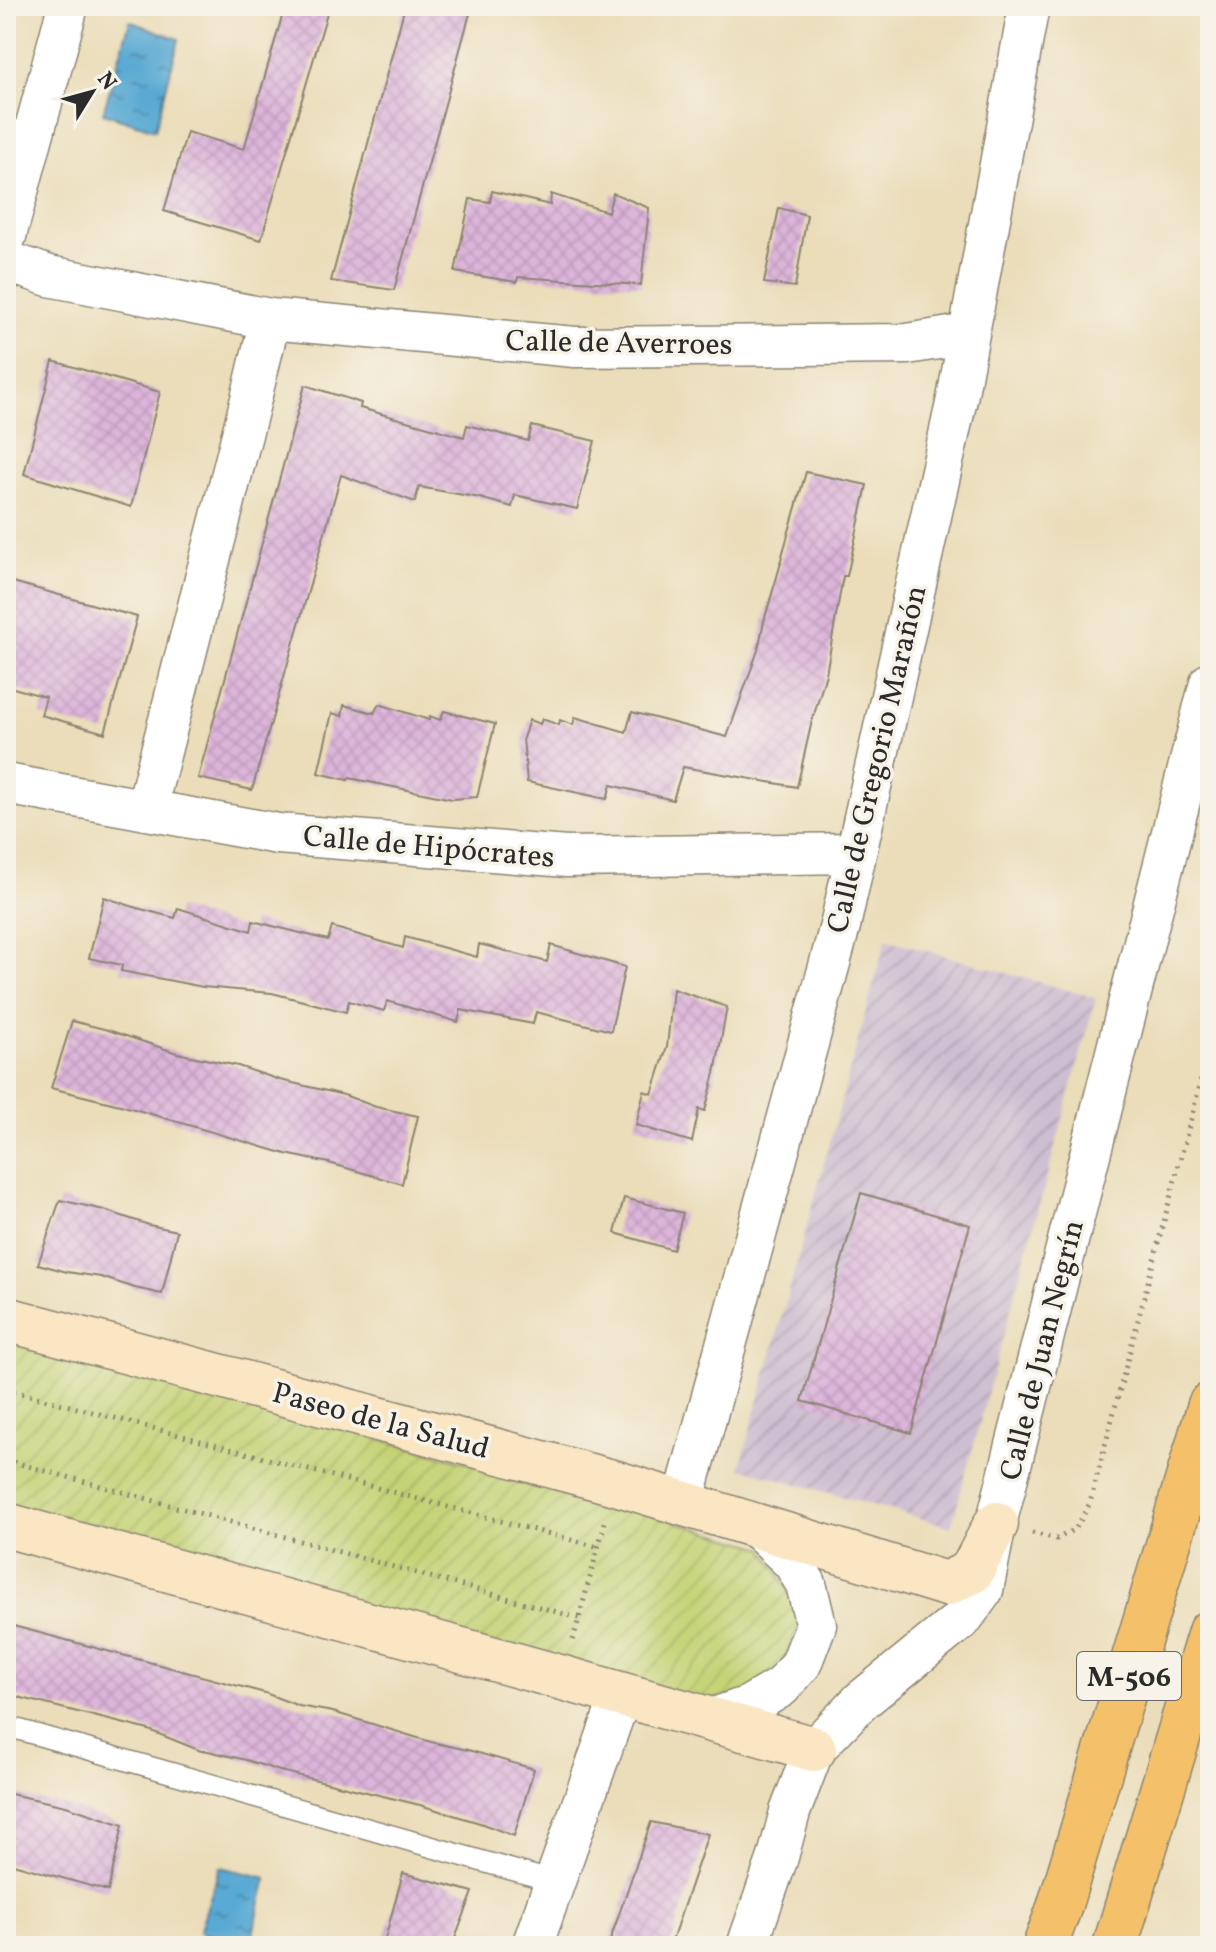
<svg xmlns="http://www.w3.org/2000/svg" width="1216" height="1952" font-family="Vollkorn,serif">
	<defs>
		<pattern id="industrial-furrows" width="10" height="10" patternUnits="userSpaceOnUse" patternTransform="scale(2)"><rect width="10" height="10" fill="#cebed1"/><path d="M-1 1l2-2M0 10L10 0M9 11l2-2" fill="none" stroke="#b1a3b4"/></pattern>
		<pattern id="garden-furrows" width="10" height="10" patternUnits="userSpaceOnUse" patternTransform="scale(2)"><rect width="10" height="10" fill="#c4d375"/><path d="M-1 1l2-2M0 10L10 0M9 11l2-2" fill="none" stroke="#a9b565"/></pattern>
		<pattern id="water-ripples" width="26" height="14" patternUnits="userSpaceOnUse" patternTransform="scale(2)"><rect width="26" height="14" fill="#58a9d3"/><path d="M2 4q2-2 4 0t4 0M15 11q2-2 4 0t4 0" fill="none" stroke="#498aab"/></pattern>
		<pattern id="building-cross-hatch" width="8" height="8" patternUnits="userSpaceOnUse" patternTransform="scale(2)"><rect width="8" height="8" fill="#ddb5db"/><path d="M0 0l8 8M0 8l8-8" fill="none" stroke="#be9cbc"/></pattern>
	</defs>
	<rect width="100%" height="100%" fill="#f7f3e8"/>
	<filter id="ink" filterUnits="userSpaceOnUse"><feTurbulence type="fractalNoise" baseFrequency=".0125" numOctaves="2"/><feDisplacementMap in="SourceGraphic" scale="16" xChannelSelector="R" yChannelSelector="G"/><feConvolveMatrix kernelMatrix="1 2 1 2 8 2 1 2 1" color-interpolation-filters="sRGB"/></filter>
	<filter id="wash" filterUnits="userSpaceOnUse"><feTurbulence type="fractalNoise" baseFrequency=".006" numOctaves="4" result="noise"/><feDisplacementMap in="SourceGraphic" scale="32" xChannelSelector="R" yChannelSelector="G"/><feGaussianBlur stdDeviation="1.8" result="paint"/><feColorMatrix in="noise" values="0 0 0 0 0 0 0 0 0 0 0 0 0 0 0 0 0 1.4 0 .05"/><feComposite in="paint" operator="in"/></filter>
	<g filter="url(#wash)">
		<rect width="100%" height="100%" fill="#ebddb9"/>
		<!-- industrial -->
		<path fill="url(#industrial-furrows)" d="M886 939 1096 998 951 1527 740 1468Z"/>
		<!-- garden -->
		<path fill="url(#garden-furrows)" stroke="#787f50" stroke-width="2" d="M6 1339 566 1489 764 1548 803 1617 773 1685 699 1703 6 1508Z"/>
		<!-- water -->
		<path fill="url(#water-ripples)" stroke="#426a7f" stroke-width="2" d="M130 21 179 39 155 130 103 113Z
			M220 1867 267 1878 250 1946H241L199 1932Z"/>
		<g id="blocks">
			<!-- building -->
			<path fill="url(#building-cross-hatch)" d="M285 6H329L261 240 164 211 187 132 244 149Z
				M405 6H472L394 290 331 281Z
				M492 191 550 205 551 194 608 212 613 193 649 208 641 285 518 277 517 282 455 272 470 199 490 202Z
				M779 208 807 215 795 287 764 283Z
				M53 361 160 392 131 507 24 474Z
				M305 385 361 403 360 408 464 437 467 425 528 441 532 426 595 441 577 509 515 495 512 507 480 498 419 487 415 502 341 475 252 790 198 778Z
				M806 472 867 485 847 576H843L826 674 811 725 797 787 683 767 673 800 611 785 607 799 527 782 523 738 529 720 540 724 542 719 559 725 560 720 573 725 575 717 626 732 632 712 727 737 758 650 764 621 781 563H780Z
				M6 580 137 617 105 733 41 715 46 697 6 686Z
				M379 704 429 720 430 716 440 720 444 711 495 724 477 797 452 799 349 778 348 780 318 773 332 713 342 716 344 705 374 713Z
				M104 897 137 908 175 918 178 908 251 931 253 921 328 940 332 927 403 948 405 937 477 957 479 944 547 962 551 945 625 967 611 1031 536 1012 533 1024 461 1010 458 1022 387 1001 384 1011 349 1001 346 1012 272 993 203 987 121 971 122 965 89 958Z
				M673 989 727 1007 715 1073 705 1111 699 1109 692 1142 636 1125 644 1091 652 1094 667 1047Z
				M72 1021 108 1030 177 1053 238 1066 280 1080 344 1095 376 1107 418 1116 402 1184 329 1163 286 1154 124 1106 51 1088Z
				M861 1193 970 1225 911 1433 802 1401Z
				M624 1198 683 1213 673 1250 615 1233Z
				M60 1200 104 1210 149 1225 177 1231 162 1294 135 1288 101 1277 67 1272 38 1264Z
				M6 1624 265 1693 299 1706 333 1712 431 1742 468 1750 534 1769 514 1836 480 1823 420 1805 280 1771 246 1760 208 1751H201L149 1730 6 1694Z
				M6 1793 66 1806 123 1825 108 1891 6 1862Z
				M651 1822 708 1834 670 1946H608Z
				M403 1873 473 1892 452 1946H383Z"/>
		</g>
	</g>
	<g filter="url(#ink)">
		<use href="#blocks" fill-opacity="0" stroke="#8b8472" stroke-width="2"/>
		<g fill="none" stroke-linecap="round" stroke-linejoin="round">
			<defs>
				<path id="lane" d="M6 1726 555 1882"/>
				<path id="street" d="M6 236 68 6
					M6 261 49 276 270 319 575 347 907 344 969 334
					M6 784 278 834 567 857 856 853
					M146 810 251 399 270 319
					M683 1503 840 926 957 399 1029 6
					M709 1720 749 1706 781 1687 801 1664 816 1625 806 1584 793 1562 755 1526
					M532 1946 621 1695
					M747 1946 778 1857 790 1812 814 1749 861 1701 962 1619 983 1590 996 1524 1210 683"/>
				<path id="secondary" d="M6 1319 616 1483 946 1584 971 1572 996 1524
					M6 1525 563 1678 814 1749"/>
				<path id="highway" d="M1045 1946 1059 1908 1210 1405
					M1115 1946 1210 1632"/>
			</defs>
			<!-- lane casing -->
			<use href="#lane" stroke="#8b8472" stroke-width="23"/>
			<!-- street casing -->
			<use href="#street" stroke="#8b8472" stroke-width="43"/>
			<!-- secondary casing -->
			<use href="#secondary" stroke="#8b8472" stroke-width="47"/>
			<!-- highway casing -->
			<use href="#highway" stroke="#8b8472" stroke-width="47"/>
			<!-- path -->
			<path stroke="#8b8472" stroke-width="5" stroke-dasharray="2 6" stroke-linecap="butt" d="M6 1389 598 1547
				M6 1460 579 1618
				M1032 1533 1057 1539 1076 1528 1090 1503 1210 1046
				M573 1640 605 1522"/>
			<!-- lane -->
			<use href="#lane" stroke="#fff" stroke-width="20"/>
			<!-- street -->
			<use href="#street" stroke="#fff" stroke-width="40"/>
			<!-- secondary -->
			<use href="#secondary" stroke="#fbe6c4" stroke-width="44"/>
			<!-- highway -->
			<use href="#highway" stroke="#f4c16b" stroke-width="44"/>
		</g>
	</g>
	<g text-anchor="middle" stroke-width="7" stroke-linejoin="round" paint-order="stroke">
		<!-- shield labels -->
		<rect fill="#f7f3e8" stroke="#686764" stroke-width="2" x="1077" y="1652" width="104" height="48" rx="6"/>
		<g font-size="28" font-weight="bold" fill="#2b2b2b">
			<text x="1129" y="1686">M-506</text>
		</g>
		<!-- street labels -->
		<g font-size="30" fill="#2b2b2b" stroke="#f7f3e8">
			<text transform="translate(619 342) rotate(1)" y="10">Calle de Averroes</text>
			<text transform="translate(876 759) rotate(-77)" y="10">Calle de Gregorio Marañón</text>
			<text transform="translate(429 846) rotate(5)" y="10">Calle de Hipócrates</text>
			<text transform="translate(1041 1350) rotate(-76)" y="10">Calle de Juan Negrín</text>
			<text transform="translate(381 1420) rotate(15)" y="10">Paseo de la Salud</text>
		</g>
	</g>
	<!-- margin -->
	<rect width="1216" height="1952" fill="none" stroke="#f7f3e8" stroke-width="32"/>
	<!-- north arrow -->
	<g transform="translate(92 92) rotate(53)" stroke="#f7f3e8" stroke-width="6" paint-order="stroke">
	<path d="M0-6L14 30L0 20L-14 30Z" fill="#2b2b2b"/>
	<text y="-12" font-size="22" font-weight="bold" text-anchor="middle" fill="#2b2b2b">N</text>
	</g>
</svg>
